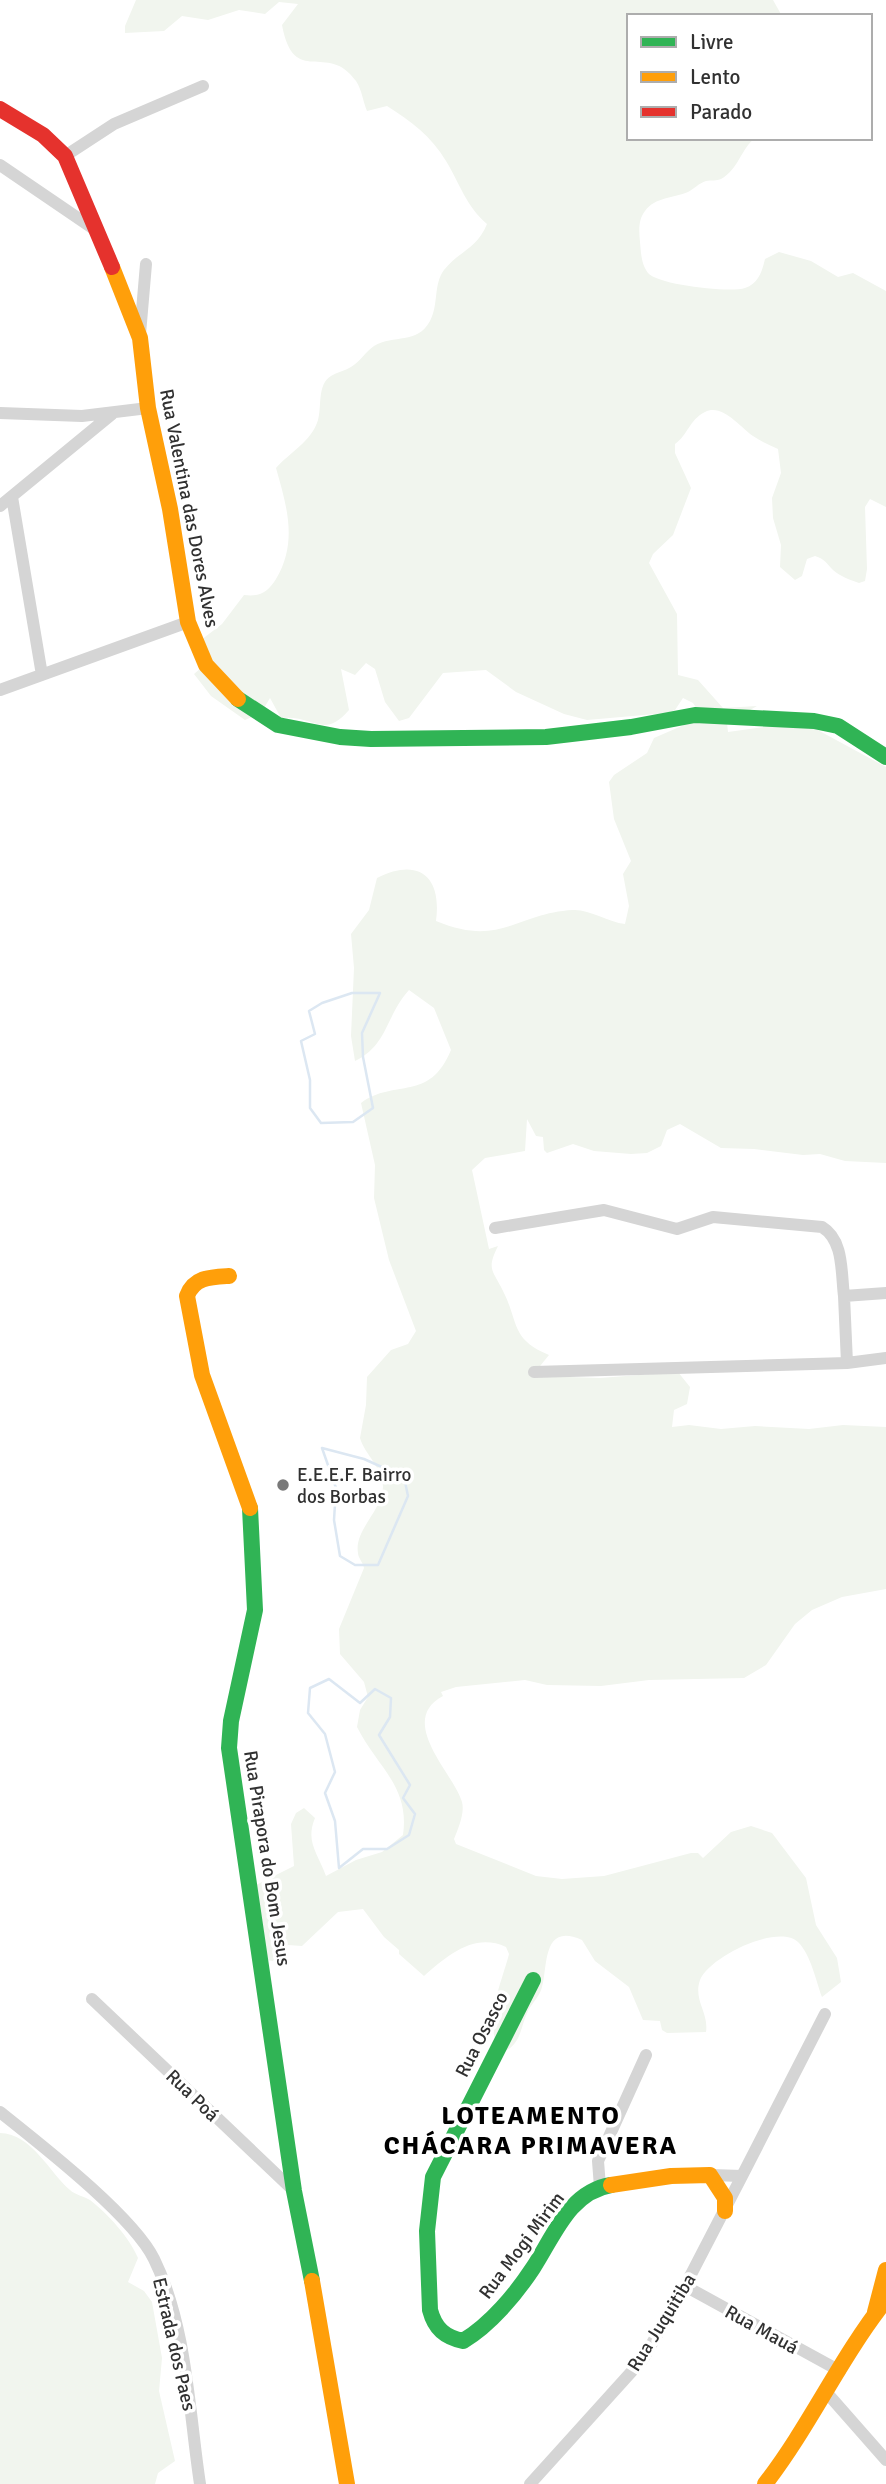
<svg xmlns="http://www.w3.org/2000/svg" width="886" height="2484" font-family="Signika,sans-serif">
	<rect width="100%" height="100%" fill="#fff"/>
	<!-- green -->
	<path fill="#f1f5ee" d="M136 0H773L782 16H629V138H755C741 149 738 170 721 179 717 181 711 180 706 181 699 183 694 189 688 192 674 198 655 197 645 211 638 220 639 231 640 242 641 252 641 264 648 273 658 285 730 293 745 288 759 283 762 271 765 259L779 252 811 261 838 277 853 273 886 291V507L870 499 865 507 867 569 865 581 859 583C850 580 840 576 833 570 826 563 825 559 815 556L807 559 802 576 795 580 780 567 781 545 773 518 772 498 781 473 778 449C769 445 760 441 753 436 740 427 722 403 705 412 689 420 688 435 675 444V453L691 488 673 535 653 554 649 563 677 614 678 675 698 680 723 708 757 706 727 723 728 732 779 725 814 728 886 767V1163L845 1161 820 1154 803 1155 754 1149 721 1148 680 1124 667 1130 661 1146 647 1153 631 1154 594 1151 573 1144 547 1153 544 1150 543 1137 536 1136 527 1119 525 1151 485 1158 472 1170 489 1249 498 1246C486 1270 493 1270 503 1291 519 1322 510 1339 549 1355L536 1371 539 1376 600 1378 678 1372 690 1387 687 1404 674 1410 672 1427 689 1425 721 1429 755 1426 809 1429 843 1425 886 1427V1589L842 1597 812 1610 795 1624 766 1665 744 1678 649 1680 601 1686 547 1685 525 1680 456 1687 441 1692 443 1696C396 1721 454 1774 462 1802 465 1813 458 1829 454 1839L456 1844 536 1876 562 1879 604 1876 691 1853H698L703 1858 731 1832 751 1826 772 1833 806 1878 816 1925 837 1958 841 1982 822 1997C816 1981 811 1955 798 1942 778 1923 709 1957 700 1980 693 2000 709 2013 706 2032L667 2033 662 2030 660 2021 643 2020 629 1987 595 1961 582 1940C542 1922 548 1966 542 1987 540 1996 532 2003 528 2011 520 2027 522 2044 503 2052 480 2029 502 1982 509 1954L506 1947C474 1932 447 1956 424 1976L399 1954V1950L384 1937 363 1909 338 1912 302 1946 288 1945 273 1961 260 1959 254 1886 294 1866 291 1824 296 1813 304 1808 315 1818C305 1842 318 1853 326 1876L356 1860 382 1852 403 1835C410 1786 377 1767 357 1727L360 1710 368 1697 364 1682 340 1654 339 1629 364 1568C363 1562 358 1558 358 1553 354 1530 382 1511 383 1487 383 1468 365 1455 360 1438L366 1405 367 1377 391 1350 408 1344 416 1331 389 1260 374 1198 375 1165 361 1103C395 1078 429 1103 451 1050L434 1008 409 990C385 1017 388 1045 355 1061L351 1036 354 968 351 934 369 910 377 878C419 857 442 877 436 921 501 948 516 913 573 910 589 909 608 922 625 924L629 906 623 874 631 861 614 819 609 782 614 775 647 753 654 738 684 725 697 709 693 703 683 698 675 710 667 713 587 720 564 714 516 692 486 670 443 673 409 718 399 721 385 702 375 669 366 663 355 675 341 669 349 710C323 740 315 715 281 718L270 698 261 713 245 720 211 696 194 674 201 668V640L222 624 244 595C260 597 268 592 276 579 298 542 287 507 276 468 289 453 312 441 318 420 322 407 317 384 331 376 337 372 345 371 351 367 360 362 366 351 374 346 394 334 417 345 430 321 439 304 433 285 444 270 459 251 477 249 487 224 466 206 460 184 446 161 431 136 411 121 387 106L367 111C363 102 362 90 356 81 327 40 294 89 282 25L298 4 279 2 265 14 239 10 208 20 182 16 164 31 125 33V26Z
		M0 2133C32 2134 49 2172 70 2190 75 2195 84 2196 90 2200 108 2214 129 2237 138 2258L128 2282 144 2291 152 2302 162 2358 159 2391 175 2461 158 2473 155 2484H0Z"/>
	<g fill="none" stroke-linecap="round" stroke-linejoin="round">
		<!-- stream -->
		<path stroke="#dce7f2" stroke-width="2.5" d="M352 993H380L362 1033 363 1057 373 1108 353 1122 321 1123 310 1108V1080L301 1041 315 1034 309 1011 322 1003Z
			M322 1448 364 1459 404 1477 408 1496 378 1565H355L340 1556 334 1520 336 1488Z
			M329 1679 360 1703 375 1689 391 1698 390 1717 379 1735 410 1785 403 1798 415 1814 409 1835 387 1849H363L339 1868 335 1821 325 1793 335 1772 325 1734 308 1713 310 1688Z"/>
		<!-- street -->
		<path stroke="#d5d5d5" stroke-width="12" d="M65 156 114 124 203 86
			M0 165 94 229
			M140 334 146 264
			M0 413 82 416 148 408
			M12 497 42 675
			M0 506 112 414
			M0 690 188 622
			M495 1228 604 1210 677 1229 713 1217 822 1227C844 1240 841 1273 844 1296L886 1293
			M844 1296 847 1363 886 1358
			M534 1372 847 1363
			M92 1999 294 2191
			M0 2112C40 2144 133 2216 154 2259 187 2326 189 2412 200 2484
			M710 2175 742 2176 825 2014
			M600 2187 598 2161 646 2055
			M685 2286 840 2371
			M827 2393 886 2460
			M530 2484 643 2359 685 2286 742 2176"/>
		<!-- fast -->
		<path stroke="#30b455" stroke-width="16" d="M238 699 278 725 340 737 371 739 546 737 631 727 695 715 814 721 838 726 886 757
			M250 1508 255 1610 231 1721 229 1748 294 2191 312 2281
			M533 1980 433 2177 427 2231 430 2310C435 2329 445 2337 463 2341 490 2325 516 2294 533 2268 554 2236 569 2192 611 2185"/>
		<!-- slow -->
		<path stroke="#ff9f0a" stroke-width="16" d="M112 267 140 338 148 408 170 509 188 622 206 665 238 699
			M229 1276C211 1277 194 1277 187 1296L202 1375 250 1508
			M611 2185 671 2176 710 2175 725 2198V2211
			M312 2281 347 2484
			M875 2312 886 2270
			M765 2484C810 2426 840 2358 886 2300"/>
		<!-- jam -->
		<path stroke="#e5322d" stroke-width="16" d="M0 109 43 135 65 156 112 267"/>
	</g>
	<!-- markers -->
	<circle fill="#797979" stroke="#fff" stroke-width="2.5" cx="283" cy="1485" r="7"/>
	<g text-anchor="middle" stroke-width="7" stroke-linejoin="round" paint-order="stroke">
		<!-- street labels -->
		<g font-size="19" fill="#313131" stroke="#fff">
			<text transform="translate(190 508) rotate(79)" y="7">Rua Valentina das Dores Alves</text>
			<text transform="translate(268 1858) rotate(81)" y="7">Rua Pirapora do Bom Jesus</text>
			<text transform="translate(481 2034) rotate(-63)" y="7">Rua Osasco</text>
			<text transform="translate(193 2095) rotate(44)" y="7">Rua Poá</text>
			<text transform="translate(521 2245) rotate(-53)" y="7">Rua Mogi Mirim</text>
			<text transform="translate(661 2322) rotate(-58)" y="7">Rua Juquitiba</text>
			<text transform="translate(762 2329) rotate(29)" y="7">Rua Mauá</text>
			<text transform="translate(175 2344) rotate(77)" y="7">Estrada dos Paes</text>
		</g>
		<!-- poi labels -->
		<g font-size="19" fill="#313131" stroke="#fff" text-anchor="start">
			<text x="297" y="1481">E.E.E.F. Bairro<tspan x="297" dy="22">dos Borbas</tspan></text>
		</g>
		<!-- district labels -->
		<g font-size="26" font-weight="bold" letter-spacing="2" fill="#000" stroke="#fff">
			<text x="531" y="2124">LOTEAMENTO<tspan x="531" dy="30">CHÁCARA PRIMAVERA</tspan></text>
		</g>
	</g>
	<!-- legend -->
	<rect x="627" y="14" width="245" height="126" fill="#ffffff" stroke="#adadad" stroke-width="2"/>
	<rect x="641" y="37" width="35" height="10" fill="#30b455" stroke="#adadad" stroke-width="2"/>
	<text x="690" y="49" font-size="21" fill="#313131">Livre</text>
	<rect x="641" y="72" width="35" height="10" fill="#ff9f0a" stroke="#adadad" stroke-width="2"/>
	<text x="690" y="84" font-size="21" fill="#313131">Lento</text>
	<rect x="641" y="107" width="35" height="10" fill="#e5322d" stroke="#adadad" stroke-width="2"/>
	<text x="690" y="119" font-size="21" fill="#313131">Parado</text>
</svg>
